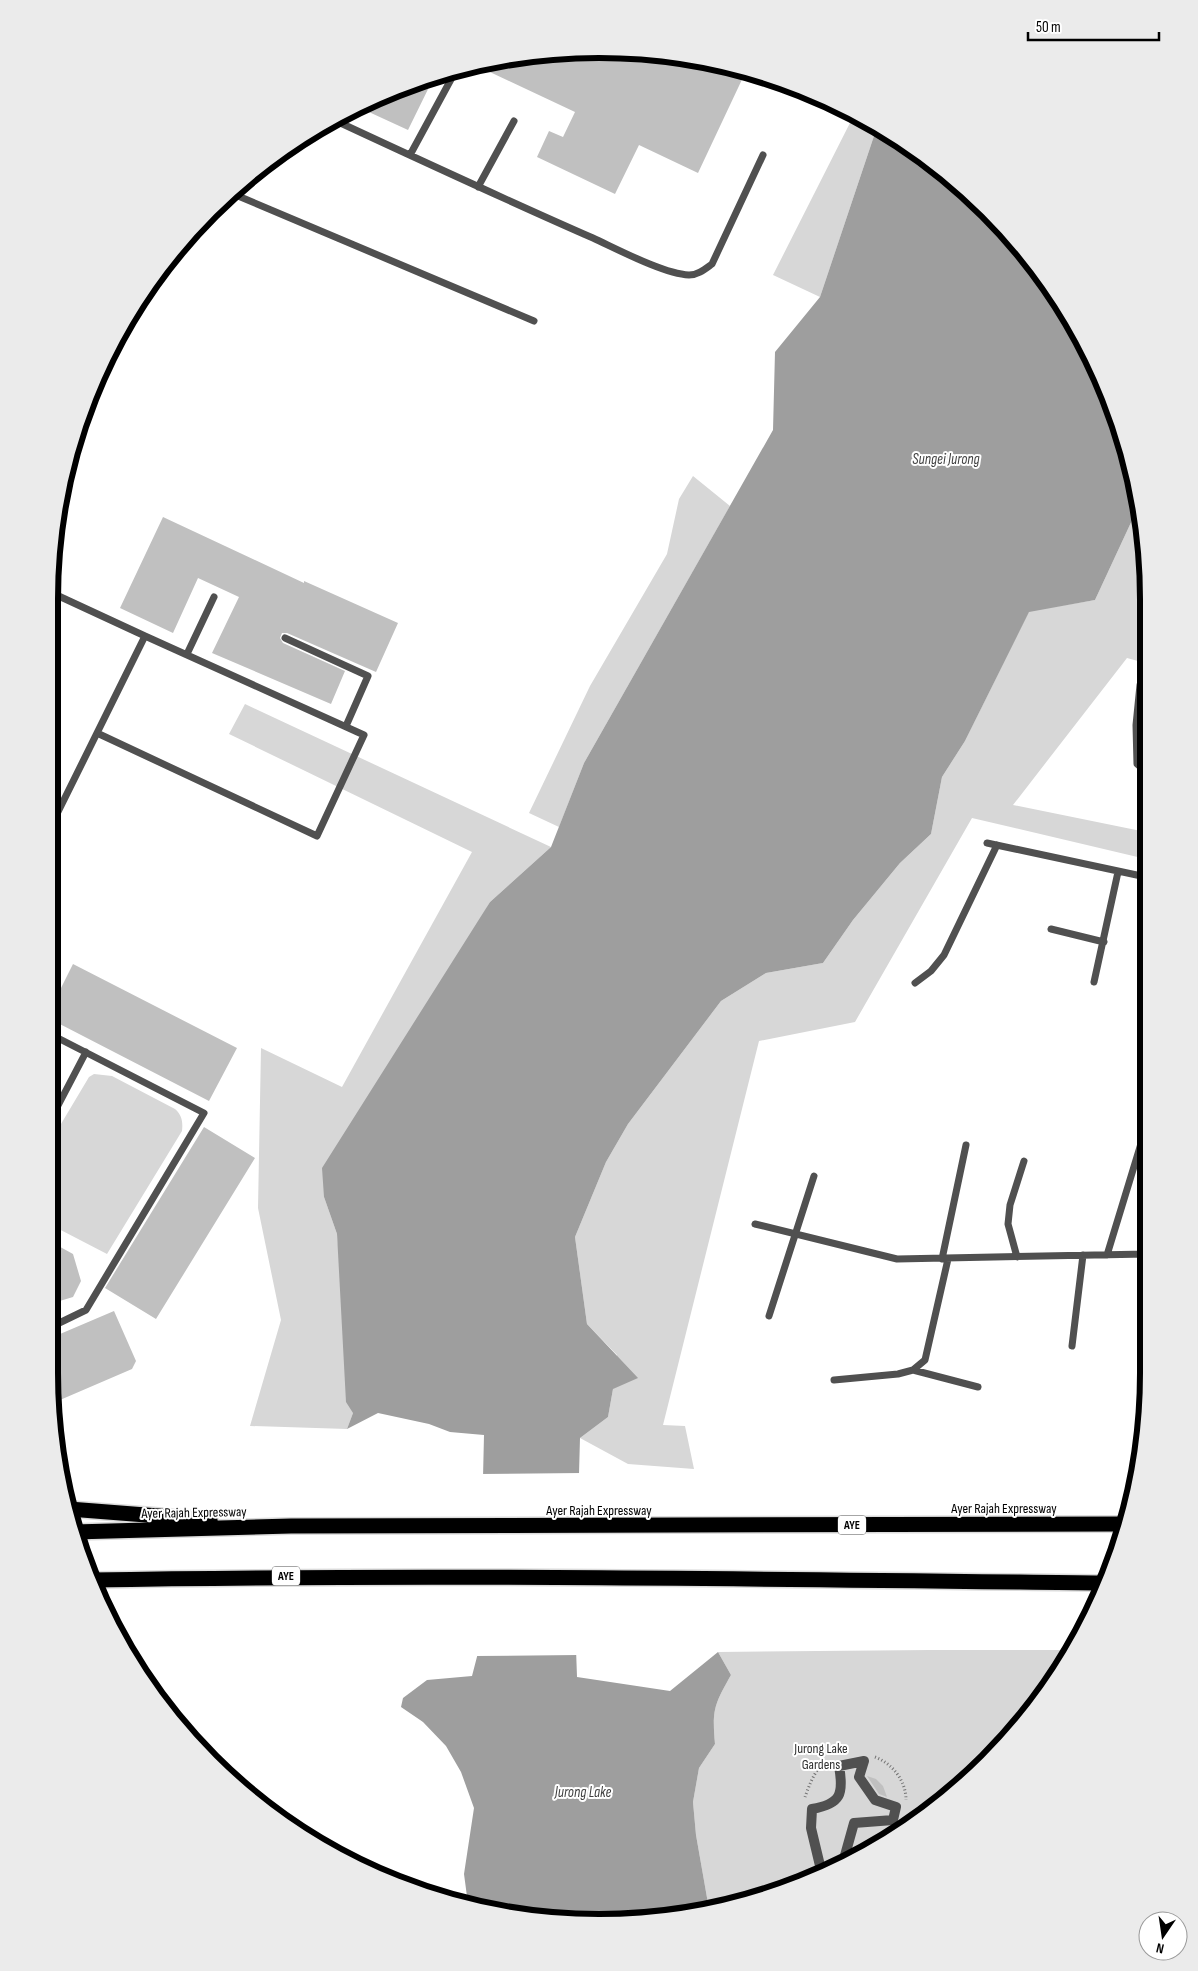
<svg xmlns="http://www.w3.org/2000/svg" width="1198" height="1971" font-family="'Sofia Sans Condensed',sans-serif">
	<rect width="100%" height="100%" fill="#fff"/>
	<!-- green -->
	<path fill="#d7d7d7" d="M854 115 877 127 820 297 773 275Z
		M693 476 730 506 584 763 559 827 529 813 590 686 667 554 679 499Z
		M1140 508 1145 527V663L1127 658 1013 805 1146 832V859L972 818 855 1022 759 1041 663 1425 685 1426 694 1469 628 1464 580 1438 608 1417 613 1389 617 1355 587 1324 575 1237 606 1162 628 1124 721 1001 766 973 823 963 853 920 900 863 931 834 942 777 965 741 1029 611 1095 600 1134 516Z
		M245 704 551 847 490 902 324 1197 337 1234 353 1413 347 1429 250 1426 281 1320 258 1208 261 1048 342 1087 472 852 229 734Z
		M94 1074 112 1076 175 1109C182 1115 183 1122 182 1131L107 1254 53 1226 52 1139 89 1077Z
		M930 1650H1070L1056 1678 988 1761 934 1809 843 1865 776 1893 709 1909 696 1835 693 1802 699 1768 715 1744C712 1710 714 1705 731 1675L718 1652Z"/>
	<!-- water -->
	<path fill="#9e9e9e" d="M877 127 905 142 988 210 1075 324 1120 422 1140 508 1134 516 1095 600 1029 612 965 741 942 777 931 834 900 863 853 920 823 963 766 973 721 1001 628 1124 606 1162 575 1237 587 1324 638 1378 613 1389 608 1417 580 1438 576 1582 574 1592 577 1677 670 1691 718 1652 731 1675C714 1705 712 1710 715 1744L699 1768 693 1802 696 1835 709 1909 671 1918 599 1922 527 1918 468 1904 464 1874 474 1808 461 1772 446 1746 423 1722 401 1707 403 1698 427 1680 472 1676 479 1649 484 1435 450 1432 429 1424 378 1413 347 1429 353 1413 346 1402 337 1234 324 1197 322 1168 490 902 551 847 584 763 773 430 775 352 820 297Z"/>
	<!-- pier -->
	<path fill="#fff" d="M582 1473 579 1582 576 1605 578 1655 475 1656 477 1649 479 1592 480 1474Z"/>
	<!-- building -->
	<path fill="#c0c0c0" d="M599 49 707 59 746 71 698 173 639 145 615 194 537 157 549 131 563 137 575 112 475 65 492 59Z
		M434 77 408 130 358 107 389 91Z
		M163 517 304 583V581L398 623 376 672 287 633H282L280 638 283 643 345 671 331 704 212 653 239 597 198 578 173 633 120 608Z
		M73 964 237 1048 209 1101 52 1020V1006Z
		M204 1127 255 1158 156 1319 105 1288Z
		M53 1243 73 1254 81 1281 73 1297 53 1303Z
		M114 1311 136 1361 132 1369 53 1403V1337Z
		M867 1776 876 1779 883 1786 887 1797 879 1794Z"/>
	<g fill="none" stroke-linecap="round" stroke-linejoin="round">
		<defs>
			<path id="motorway" d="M69 1509 210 1520
				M74 1532 291 1526 1125 1524
				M91 1580C428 1574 766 1579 1103 1583"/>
		</defs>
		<!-- motorway casing -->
		<use href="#motorway" stroke="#dbdbdb" stroke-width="18"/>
		<!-- path -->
		<path stroke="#727272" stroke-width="3" stroke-dasharray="1 2.5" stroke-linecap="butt" d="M875 1757C893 1764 906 1781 906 1800
			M805 1797C809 1786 815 1769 825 1762"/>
		<!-- service -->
		<path stroke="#505050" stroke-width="7" d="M334 120C420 160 506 200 593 238 617 249 664 274 689 275 698 275 705 269 712 264L763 155
			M410 155 455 72
			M478 187 514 121
			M231 193 534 321
			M50 592 145 636 51 826
			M285 638 368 676 346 726
			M187 654 214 597
			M1140 685 1136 725 1137 764 1146 772
			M97 733 317 836 364 735 145 636
			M987 843 1146 877
			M1051 929 1104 942
			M1094 982 1118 872
			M915 983 931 971 944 955 997 845
			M52 1035 204 1113 86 1310 53 1326
			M52 1117 86 1052
			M755 1224 897 1259 1147 1254
			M1147 1254 1143 1351 1148 1372
			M1107 1255 1147 1124
			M1017 1257 1008 1224 1010 1205 1024 1161
			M942 1259 966 1145
			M769 1316 814 1176
			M1072 1346 1083 1255
			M913 1370 978 1387
			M834 1380 898 1374 913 1370 925 1360 948 1259"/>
		<!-- pedestrian -->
		<path stroke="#505050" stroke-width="10" d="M822 1874 811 1828 812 1809C841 1804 844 1794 839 1766L864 1761 859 1777 875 1800 896 1807 893 1820 854 1823 842 1866"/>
		<!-- motorway -->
		<use href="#motorway" stroke="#000" stroke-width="15"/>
	</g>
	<g text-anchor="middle" stroke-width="4" stroke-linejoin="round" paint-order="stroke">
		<!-- shield labels -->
		<g fill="#fff" stroke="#4c4c4c" stroke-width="1">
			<rect x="838" y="1515.5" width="28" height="19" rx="4"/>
			<rect x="272" y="1566.5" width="28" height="19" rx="4"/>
		</g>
		<g font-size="12" font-weight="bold" fill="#000">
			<text x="852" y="1529">AYE</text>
			<text x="286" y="1580">AYE</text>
		</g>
		<!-- street labels -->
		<g font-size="14" fill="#000" stroke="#fff">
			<text x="1004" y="1513">Ayer Rajah Expressway</text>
			<text x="599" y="1515">Ayer Rajah Expressway</text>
			<text transform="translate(194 1512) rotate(-1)" y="5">Ayer Rajah Expressway</text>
		</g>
		<!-- park labels -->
		<g font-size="14" fill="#2e2e2e" stroke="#fff">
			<text x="821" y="1753">Jurong Lake<tspan x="821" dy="16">Gardens</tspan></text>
		</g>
		<!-- water labels -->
		<g font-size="15" font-style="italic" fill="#3f3f3f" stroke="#fff">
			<text x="946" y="464">Sungei Jurong</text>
			<text x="583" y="1797">Jurong Lake</text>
		</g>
	</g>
	<!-- crop -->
	<path d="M0 0H1198V1971H0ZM599 58H599A541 541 0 0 1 1140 599V1373A541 541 0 0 1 599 1914H599A541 541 0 0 1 58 1373V599A541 541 0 0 1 599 58Z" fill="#ebebeb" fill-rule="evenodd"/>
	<path fill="none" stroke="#000" stroke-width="6" d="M599 58H599A541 541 0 0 1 1140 599V1373A541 541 0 0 1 599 1914H599A541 541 0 0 1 58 1373V599A541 541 0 0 1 599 58Z"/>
	<!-- north arrow -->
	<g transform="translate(1163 1936) rotate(193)"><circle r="24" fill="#ffffff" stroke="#999999"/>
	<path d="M0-4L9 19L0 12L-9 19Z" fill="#000000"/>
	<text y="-8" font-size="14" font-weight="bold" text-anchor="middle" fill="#000000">N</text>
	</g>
	<!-- scale -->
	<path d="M1028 32v8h131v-8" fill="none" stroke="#000000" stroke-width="2.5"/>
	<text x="1036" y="32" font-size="15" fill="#000000" stroke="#ffffff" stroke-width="4" paint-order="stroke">50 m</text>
</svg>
